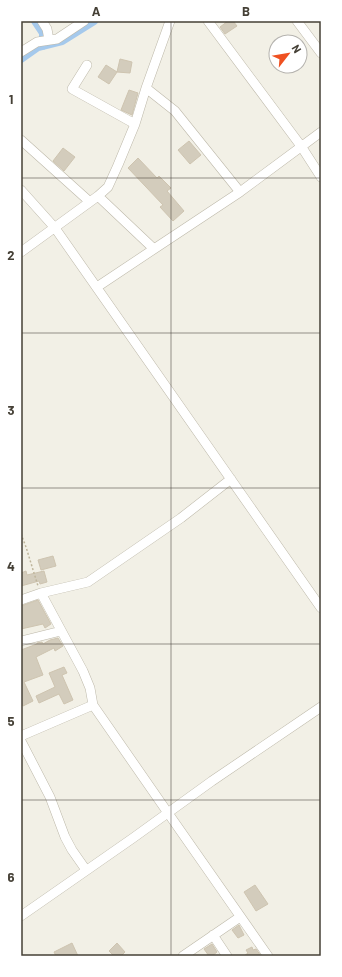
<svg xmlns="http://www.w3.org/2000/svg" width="342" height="977" font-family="Barlow,sans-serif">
	<rect width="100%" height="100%" fill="#f2f0e6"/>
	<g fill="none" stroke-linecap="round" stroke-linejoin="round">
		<!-- canal -->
		<path stroke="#a5c9ec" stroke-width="8" d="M35 21 43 33V46
			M21 59 38 47 62 41 94 21"/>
	</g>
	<!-- building -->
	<path fill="#d3ccbc" stroke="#cec4b0" d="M228 21H233L237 26 225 34 220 27Z
		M120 59 132 62 130 73 117 72Z
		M106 65 117 72 109 84 98 77Z
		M129 90 138 93 132 115 121 110Z
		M189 141 201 155 190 164 178 150Z
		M63 148 75 157 64 171 53 161Z
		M138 158 157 178 159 176 171 188 167 191 184 211 173 221 160 207 163 205 128 168Z
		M53 556 56 566 41 570 38 560Z
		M26 571 27 575 44 571 47 582 40 584 39 581 21 586V573Z
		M38 600 51 624 45 628 43 624 21 629V606Z
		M58 638 63 646 55 651 54 648 36 657 43 675 24 682 33 701 23 706 21 702V650L37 644V643L42 642 43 644 50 640Z
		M64 667 67 673 62 675 73 700 64 704 59 694 39 703 36 696 55 687 49 673Z
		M255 885 268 904 256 911 244 892Z
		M239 925 244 935 238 938 232 930Z
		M72 943 78 956H56L54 952Z
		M117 943 125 952 121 956H114L109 951Z
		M212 944 217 952 212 956H209L204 949Z
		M252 947 253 950 256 949 261 956H244L248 953 246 950Z"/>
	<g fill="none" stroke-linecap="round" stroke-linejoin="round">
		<defs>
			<path id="minor" d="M42 21 47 29 49 40
				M208 21 301 146 321 177
				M297 21 321 53
				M21 52 37 42 57 39 84 21
				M87 65 72 89 135 124
				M146 88 170 21
				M21 140 90 202
				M21 190 55 228 321 608
				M98 196 108 187 118 165 135 124 146 88 175 111 240 192
				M21 252 98 196 154 249 240 192 321 132
				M97 287 154 249
				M41 593 83 671 90 688 93 705 168 813 268 956
				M21 600 41 593 88 582 181 518 231 479
				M21 641 61 631
				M21 736 93 705
				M21 741 50 797 65 837 72 850 86 870
				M21 916 133 838 212 781 321 707
				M213 935 227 956
				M183 956 240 917"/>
		</defs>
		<!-- minor casing -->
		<use href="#minor" stroke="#bdb8a9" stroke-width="10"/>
		<!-- path -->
		<path stroke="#beb59b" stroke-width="1.5" stroke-dasharray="2 2" stroke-linecap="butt" d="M21 534 26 547 38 586"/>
		<!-- minor -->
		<use href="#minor" stroke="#fff" stroke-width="9"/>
	</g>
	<!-- grid -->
	<path fill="none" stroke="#454036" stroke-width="1" stroke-opacity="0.55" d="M171 21V956M21 178H321M21 333H321M21 488H321M21 644H321M21 800H321"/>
	<!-- border -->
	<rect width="342" height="977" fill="none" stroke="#ffffff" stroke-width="44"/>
	<!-- north arrow -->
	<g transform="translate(288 54) rotate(59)"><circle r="19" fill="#ffffff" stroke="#b5b3af"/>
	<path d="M0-3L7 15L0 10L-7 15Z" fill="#ef5121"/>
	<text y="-6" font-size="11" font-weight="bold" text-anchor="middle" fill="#454036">N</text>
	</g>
	<rect x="22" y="22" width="298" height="933" fill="none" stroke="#454036" stroke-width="1.5"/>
	<g font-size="13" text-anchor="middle" font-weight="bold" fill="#454036">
		<text x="96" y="16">A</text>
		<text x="246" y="16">B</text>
		<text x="11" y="104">1</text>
		<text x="11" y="260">2</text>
		<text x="11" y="415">3</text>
		<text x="11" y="571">4</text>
		<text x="11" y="726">5</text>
		<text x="11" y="882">6</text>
	</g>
</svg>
